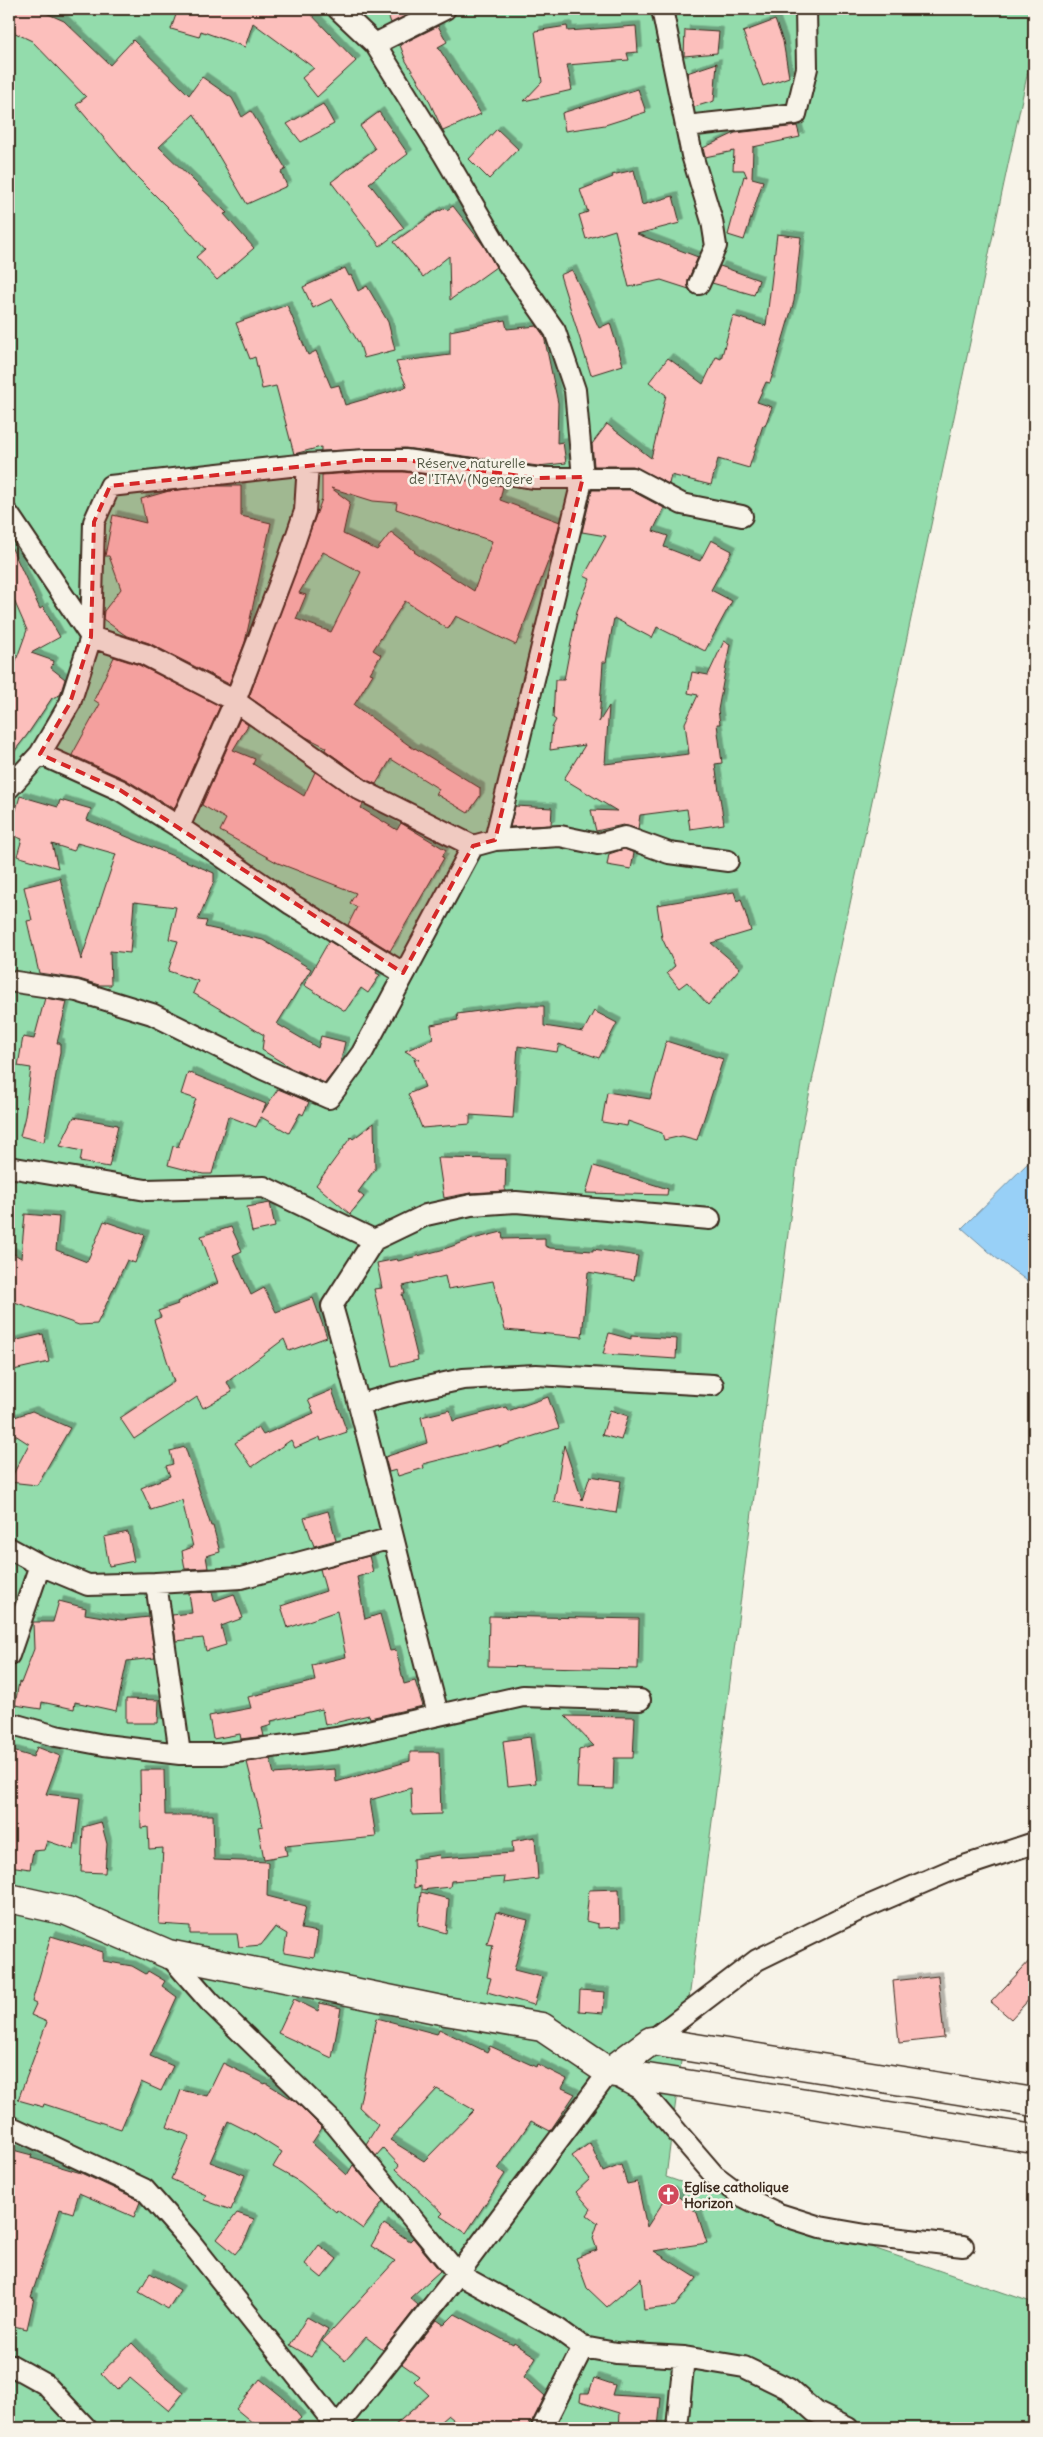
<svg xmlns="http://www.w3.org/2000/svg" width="1043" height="2437" font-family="Delius,sans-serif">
	<defs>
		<filter id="shadow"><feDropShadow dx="4.5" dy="-4.5" stdDeviation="0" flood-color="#0004"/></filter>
	</defs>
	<rect width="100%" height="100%" fill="#f7f3e8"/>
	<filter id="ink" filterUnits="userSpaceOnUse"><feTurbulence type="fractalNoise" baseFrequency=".02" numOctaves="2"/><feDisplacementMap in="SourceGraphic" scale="10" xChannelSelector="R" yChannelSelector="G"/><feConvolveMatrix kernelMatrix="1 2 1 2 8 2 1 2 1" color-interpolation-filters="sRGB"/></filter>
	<g filter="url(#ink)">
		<!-- green -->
		<path fill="#93dcac" stroke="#678365" d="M9 9H1034V43L801 1133 666 2177 1034 2303V2428H9Z"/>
		<!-- water -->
		<path fill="#98d0f7" stroke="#738ea0" d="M1034 1157V1286L995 1257 962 1228Z"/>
		<!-- building -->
		<path fill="#fcbfbc" stroke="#3b2a1e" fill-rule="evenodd" filter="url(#shadow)" d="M13 9H37L64 21 110 65 133 40 189 95 202 77 232 98 242 117 251 111 286 169 281 172 287 186 247 204 194 114 159 147 227 213 224 214 254 248 217 280 196 257 205 249 176 216 135 175 76 105 86 97 32 41 9 30V18Z
			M178 9H306L356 61 317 97 302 78 314 68 253 23 245 47 201 31 199 37 171 29Z
			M386 9H419L391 23Z
			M775 20 783 41 789 77 763 86 743 32Z
			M438 26 447 42 438 47 481 114 443 131 425 92 406 61 400 45Z
			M567 26 568 31 636 26 638 52 627 53 629 60 567 65 572 90 524 101 542 82 535 31Z
			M685 30 719 32 717 53 684 56Z
			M717 63 714 101 694 107 687 73Z
			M638 89 646 112 605 125 565 131 562 113Z
			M323 104 334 124 301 142 287 124Z
			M379 112 408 154 369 183 404 228 380 246 331 182 375 149 360 126Z
			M797 126 800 137 753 147 752 178 763 181 744 240 728 235 744 176 747 177 744 170H733L734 151 705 157 703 148 735 133Z
			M497 129 518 149 489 179 469 159Z
			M634 170 642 205 673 196 680 223 637 234 698 257 688 280 689 289 661 280 629 287 615 230 586 239 579 215 588 212 580 190 613 177 612 175Z
			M453 206 484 246 496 267 450 300 449 256 423 277 394 242 439 210 440 211 445 208 447 210Z
			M777 234 801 237 794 301 770 383 766 382 757 402 772 407 765 426 763 425 749 468 718 459 711 485 671 475 669 484 633 466H594L592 444 607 424 651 458 666 395 649 382 668 358 703 384 716 357 721 359 733 316 766 326Z
			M720 266 759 280 754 295 712 283Z
			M345 268 349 276 351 275 358 291 367 286 388 322 395 350 364 358 360 345 332 299 313 308 303 287Z
			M572 270 599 328 610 323 623 365 591 375 560 275Z
			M287 305 308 355 316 351 331 387 339 385 345 405 407 387 396 362 450 355V331L505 320 507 329 537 326 544 336 558 403 557 443 563 442 566 463 538 466 405 448 321 451V447L294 454 276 386 262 389 255 357 250 359 236 323Z
			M365 472H404L503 486 500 500 560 522 554 546 516 645 456 616 448 629 405 601 373 650 381 655 370 673 373 674 354 705 414 749 415 748 480 788V796L468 813 436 794 439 789 391 759 376 784 367 780 325 750 326 747 306 737 249 697 322 499V475ZM331 488 373 501 397 503 396 509 492 541 474 591 414 552 415 551 391 532 377 550 343 534 350 502ZM323 552 361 572 331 632 296 619 306 595 299 593Z
			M214 486H241V516L271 523 245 642 229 684 149 643 125 635 103 619 104 611 121 589 109 556H105L113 515 146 523 141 499 169 491Z
			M592 490H630L664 508 653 531 668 536 664 547 700 561 711 540 732 551 711 590 732 601 705 651 657 627 652 638 614 618 606 662H603L599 722 609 706 605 764 689 754 685 723 698 695 688 693 692 672 708 675 724 641 730 644 718 710 720 724H717L722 763 715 764 724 824 690 829 687 809 640 815 638 829 623 825 596 831 591 810 617 811 564 779 585 745 550 750 552 728 556 720 553 718 555 680H564L577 611 590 579 584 576 606 536 582 532Z
			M9 542 40 609 43 607 60 637 31 653 54 661 51 668 65 679 60 695 52 698 27 735 9 758V680L27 630 9 589Z
			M114 657 139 665 220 706 174 809 125 779 72 755 100 704 94 700Z
			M240 719 248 725 233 750 255 759 253 764 304 796 315 772 363 804 361 808 397 830 401 823 446 850 442 857 444 858 390 951 348 925 357 907 350 903 356 893 278 863 220 831 226 819 202 805Z
			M20 796 58 807 60 800 91 809 87 820 214 873V881L198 920 207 921 205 927 263 940 311 969 277 1024 318 1048 321 1036 345 1042 340 1064 325 1083 291 1068 262 1050 264 1035 193 993 198 981 168 971 178 941 169 939 176 907 134 902 130 953 110 951 111 985H99L79 979 39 973 27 921 32 920 24 887 60 878 81 960 116 854 77 843 74 851 52 844 58 868 17 856 22 839 9 834Z
			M515 806 552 808 551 825 510 827Z
			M624 849 634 853 631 869 607 865 609 854Z
			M734 892 737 901 741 899 751 931 711 943 740 968 708 1005 687 982 679 988 667 973 675 966 662 938 657 905Z
			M329 941 377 971 376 973 380 975 368 993 361 988 345 1011 304 985Z
			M45 998 67 1002 57 1043H60V1052L44 1142 20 1136 25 1116 31 1068 18 1066 23 1037 34 1039Z
			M517 1006H544V1026L583 1032 594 1011 617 1023 599 1058 559 1044 557 1052 518 1046 513 1118 470 1115V1124L422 1128 408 1094 425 1087 414 1059 420 1060 405 1051 433 1039 431 1025 458 1020 457 1014Z
			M666 1041 723 1059 697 1140 682 1136 664 1140 662 1133 628 1121 627 1126 602 1122 607 1092 650 1099Z
			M188 1072 266 1104 262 1113 278 1089 309 1102 303 1115 300 1113 289 1133 261 1117 256 1127 228 1116 212 1174H203L168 1165 173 1146 178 1147 196 1099 181 1094Z
			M74 1117 118 1125 109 1167 80 1162 82 1151 60 1146Z
			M374 1123 375 1169 358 1192 364 1197 350 1214 316 1185 351 1137 353 1139Z
			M438 1158 506 1159 505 1191 470 1193 444 1198Z
			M594 1166 668 1189 667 1195 586 1193Z
			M270 1203 275 1227 252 1232 247 1207Z
			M25 1214 59 1217 56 1250 87 1262 104 1221 145 1235 135 1263 127 1260 97 1324 79 1325 9 1300V1251L21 1258Z
			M231 1227 242 1251 233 1255 251 1295 264 1288 276 1312 313 1298 327 1337 289 1351 284 1339 227 1382 232 1392 203 1408 197 1397 134 1439 120 1418 174 1382 154 1320 161 1317 158 1311 178 1304 177 1302 218 1283 201 1236Z
			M502 1232 503 1239 545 1238V1246L550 1248 593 1251V1249L638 1256 634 1280 588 1272 582 1337 505 1330 493 1281 448 1289 445 1276 403 1286 405 1294H402L418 1360 392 1366 374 1289 382 1288 377 1263 397 1259 398 1261 441 1250 473 1239Z
			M609 1333 631 1339V1336L677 1339 676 1359 603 1354Z
			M43 1334 49 1362 9 1371V1342Z
			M332 1390 347 1432 321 1441 320 1437 295 1448 291 1440 252 1467 235 1443 258 1427 263 1435 314 1413 308 1400Z
			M548 1397 559 1428 499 1447V1445L423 1464 424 1468 398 1476 396 1470 389 1472 385 1457 427 1443 421 1417 450 1410 453 1421 506 1407 508 1411Z
			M610 1410 628 1416 621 1440 602 1435Z
			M32 1411 70 1428 37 1485 9 1482 29 1444 9 1431V1419Z
			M564 1445 582 1500 590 1476 621 1481 616 1513 554 1502Z
			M185 1447 211 1526H213L220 1552 206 1556 208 1568 185 1569 182 1551 193 1547 182 1500 151 1510 141 1488 170 1476 166 1466 173 1464 170 1451Z
			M328 1511 336 1540 314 1546 304 1518Z
			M128 1532 134 1561 109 1566 104 1537Z
			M369 1556 373 1572 357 1577 365 1619 380 1614 390 1651 396 1650 404 1684 415 1681 423 1706 370 1718 369 1715 325 1725 322 1709 271 1721 272 1725 262 1728 264 1736 241 1739 240 1734 213 1739 209 1716 251 1708 248 1697 315 1681 312 1665 346 1657 337 1611 288 1628 281 1606 326 1591 320 1569Z
			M212 1592 214 1601 234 1594 243 1618 221 1626 226 1645 206 1651 203 1638 176 1641 172 1615 192 1613 189 1593Z
			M59 1601 86 1608 85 1614 121 1620 149 1617 155 1658 127 1661 116 1711 75 1702 74 1709 42 1702 41 1709 15 1705 19 1682 21 1683 34 1649 33 1622H53Z
			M489 1616 639 1619 638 1669 488 1666Z
			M126 1699 159 1700 158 1723H126Z
			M565 1716 635 1717 633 1758H614L613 1789 577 1788 579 1750 594 1746Z
			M530 1737 536 1783 508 1786 503 1741Z
			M37 1747 60 1756 46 1794 80 1798 74 1850 47 1841 44 1850 33 1851 30 1869 9 1866V1750L33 1757Z
			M410 1752H439L441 1814 412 1815 411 1788 370 1800 376 1837 285 1846 287 1855 264 1859 258 1827 263 1826 247 1762 270 1759 274 1774 335 1769 336 1782 410 1761Z
			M140 1770H164L165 1815H213L214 1860 268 1862 267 1896 306 1906 301 1929 318 1932 314 1958 284 1953 287 1934 275 1927 261 1945 239 1947 237 1934H190V1926L159 1924 163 1848 149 1849 148 1827 141 1828Z
			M101 1822 107 1844 105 1873 81 1872 83 1827Z
			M535 1837 538 1879 504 1883 505 1877 451 1881 450 1887 421 1890V1886L414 1888 413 1859 439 1855 440 1858 513 1853 512 1841Z
			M619 1889 620 1927 598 1928V1924L586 1921 589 1890Z
			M421 1892 449 1899 446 1933 418 1925Z
			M496 1912 528 1920 514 1970 542 1977 534 2005 487 1992 491 1978 487 1977 493 1945 487 1944Z
			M51 1936 103 1952V1961L132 1966 146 1974 148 1971 165 1981 162 1986 177 1997 150 2056 173 2066 161 2091 141 2082 121 2129 44 2104 43 2107 18 2100 47 2022 31 2015 36 2004 32 2002Z
			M1034 1956V1994L1011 2019 991 2002Z
			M938 1976 944 2038 899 2043 893 1981Z
			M580 1990 605 1992 603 2013 579 2011Z
			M294 1999 318 2011 320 2003 341 2008 332 2058 278 2033Z
			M377 2018 437 2034 439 2029 487 2052 490 2046 536 2067 537 2064 567 2079 562 2088 575 2094 550 2131 531 2121 498 2169 505 2174 466 2233 440 2216 443 2213 396 2169 399 2165 383 2148 376 2156 366 2144 378 2125 359 2107ZM437 2089 474 2110 424 2161 390 2140Z
			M223 2063 265 2084 266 2083 295 2101 322 2128 312 2143 347 2175 353 2165 383 2201 363 2229 337 2210 336 2212 300 2182 273 2167 282 2152 252 2133 228 2121 210 2162 245 2175 231 2210 204 2200 206 2195 171 2179 190 2136 167 2127 181 2090 207 2096Z
			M590 2143 603 2172 621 2165 627 2184 637 2182 647 2227 671 2190 697 2213 707 2243 654 2251 697 2278 675 2306 644 2310 641 2278 607 2307 587 2288 576 2258 597 2250 593 2238 598 2223 587 2215 591 2209 576 2192 590 2179 572 2156Z
			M9 2149 32 2155 31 2158 81 2173 137 2199 140 2202 134 2217 79 2193 73 2213 60 2209 31 2297 34 2298 27 2329 9 2325Z
			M237 2213 254 2219 244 2243 235 2254 217 2239Z
			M384 2224 410 2241 413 2238 440 2271 410 2298 418 2305 383 2350 366 2337 345 2361 322 2341 395 2261 371 2246Z
			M319 2245 337 2259 322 2278 305 2264Z
			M150 2273 180 2290 168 2309 139 2292Z
			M455 2314 513 2345 514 2343 536 2357 524 2377 545 2396 533 2420 525 2428H464L448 2415 433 2428H392L429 2395 414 2381 419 2376 402 2364 437 2320 444 2325Z
			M307 2317 328 2329 311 2357 290 2345Z
			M132 2343 162 2374 184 2392 169 2411 130 2378 117 2390 101 2373Z
			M594 2378 615 2385 612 2395 661 2398 658 2428H619L620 2413 580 2401 581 2393H589Z
			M260 2379 285 2399 301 2418 289 2428H259L236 2409Z"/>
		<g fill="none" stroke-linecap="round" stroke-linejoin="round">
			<defs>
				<path id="street" d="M338 9 375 44 444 155 506 261 555 331 575 390 583 477 495 840
					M662 9 692 155 712 221 716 246 699 284
					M375 44 445 9
					M686 126 796 114 807 68 806 9
					M9 515 91 637 144 654 235 701 361 790 473 846
					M40 754 120 790 179 827 291 904 403 973
					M9 788 40 754 70 703 91 637 94 522 110 486 308 464 365 460H405L535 478H633L682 504 742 516
					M179 827 235 701 287 564 305 511 308 464
					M9 981 77 991 152 1014 263 1069 329 1098 362 1053 473 846 495 840 560 836 598 844 625 837 669 853 728 861
					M9 1167 146 1190 264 1187 374 1240
					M361 1404 399 1393 463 1379 536 1375 713 1385
					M9 1548 40 1565 88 1585 156 1583 241 1578 392 1538
					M156 1583 180 1754
					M9 1655 40 1565
					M438 1714C402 1578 371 1441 332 1306L374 1240 426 1215 471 1205 516 1202 710 1219
					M9 1723 56 1736 104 1745 180 1754H221L337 1738 523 1696 640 1700
					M168 1954 210 2002 335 2124 458 2274 558 2329 583 2347 616 2353 684 2357 744 2367 789 2389 815 2412 848 2428
					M651 2041 757 1960 859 1910 952 1870 1034 1843
					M9 2126 144 2189 188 2239 338 2428
					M9 2364 45 2384 86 2428
					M336 2428 458 2274 609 2072 640 2089 714 2175 742 2196 779 2214 820 2227 866 2235 963 2246
					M542 2428 583 2347
					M677 2428 684 2357"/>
				<path id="secondary" d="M9 1898 67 1911 168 1954 446 2011 542 2027 609 2072 1034 2139
					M609 2072 651 2041 1034 2102"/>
			</defs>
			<!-- street casing -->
			<use href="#street" stroke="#3b2a1e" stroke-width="24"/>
			<!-- secondary casing -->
			<use href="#secondary" stroke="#3b2a1e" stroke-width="31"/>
			<!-- street -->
			<use href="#street" stroke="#f7f3e8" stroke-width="20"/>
			<!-- secondary -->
			<use href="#secondary" stroke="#f7f3e8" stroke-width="28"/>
		</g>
	</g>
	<!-- marked area -->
	<path fill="#d62828" fill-opacity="0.2" stroke="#d62828" stroke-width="4" stroke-dasharray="10 6" stroke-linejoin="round" d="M365 460H405L535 478 583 477 495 840 473 846 403 973 120 790 40 754 70 703 91 637 94 522 110 486Z"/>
	<!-- icons -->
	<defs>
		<symbol id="church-disc" viewBox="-11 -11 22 22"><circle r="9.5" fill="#d1495b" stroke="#f7f3e8"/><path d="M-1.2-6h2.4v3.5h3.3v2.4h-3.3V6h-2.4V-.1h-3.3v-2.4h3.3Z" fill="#fff"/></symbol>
	</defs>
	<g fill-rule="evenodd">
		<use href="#church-disc" x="656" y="2182" width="25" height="25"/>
	</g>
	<g text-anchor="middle" stroke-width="5" stroke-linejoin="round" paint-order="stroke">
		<!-- park labels -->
		<g font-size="14" fill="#515642" stroke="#f7f3e8">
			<text x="471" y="468">Réserve naturelle<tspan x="471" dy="16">de l'ITAV (Ngengere</tspan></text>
		</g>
		<!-- poi labels -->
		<g font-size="14" font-weight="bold" fill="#3b2a1e" stroke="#f7f3e8" text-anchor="start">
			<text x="684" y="2192">Eglise catholique<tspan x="684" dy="16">Horizon</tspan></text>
		</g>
	</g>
	<!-- margin -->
	<rect width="1043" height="2437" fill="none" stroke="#f7f3e8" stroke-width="30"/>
	<rect x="15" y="15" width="1013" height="2407" fill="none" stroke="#3b2a1e" stroke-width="2" filter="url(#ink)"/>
</svg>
